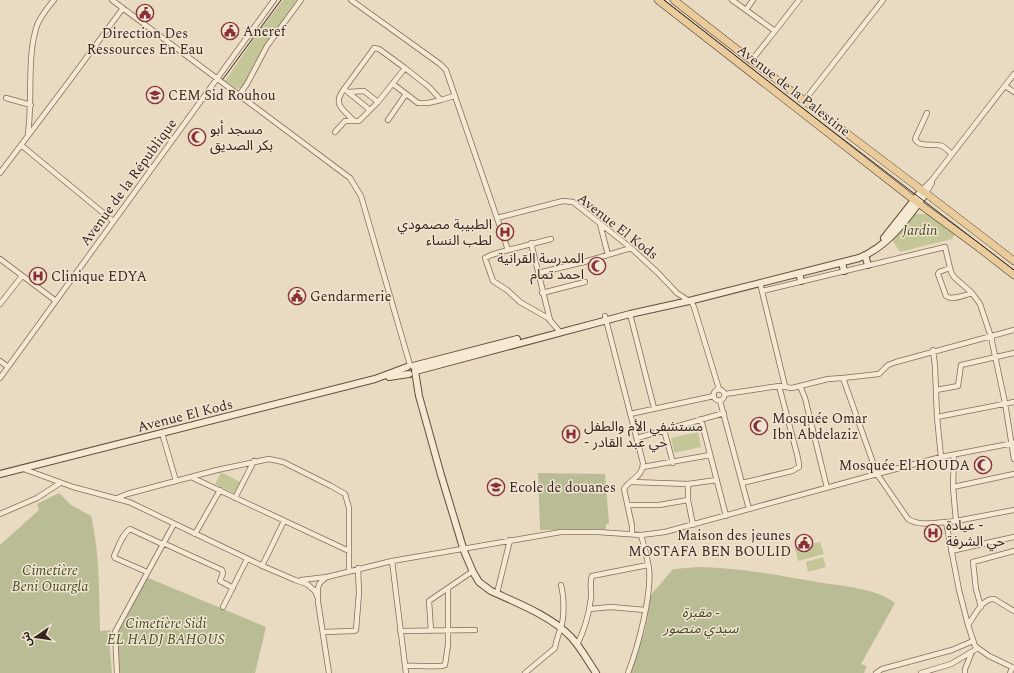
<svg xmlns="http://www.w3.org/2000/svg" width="1014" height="673" font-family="Spectral,'Noto Sans Arabic',serif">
	<rect width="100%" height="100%" fill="#e9dac2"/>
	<!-- green -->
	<path fill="#c5c697" d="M283 0H297L265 45 245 84 242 87 237 89 225 81 257 34Z
		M913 214H928L955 234 952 239 900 252 892 240Z
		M698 432 701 447 674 453 671 438Z
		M221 472 242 483 236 494 215 484Z
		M820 542 824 554 798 561 795 548Z
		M823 557 826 567 808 572 806 562Z"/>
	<!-- cemetery -->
	<path fill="#babc96" d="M538 473 605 474 609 524H606V529L540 530Z
		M59 493 71 505 91 516C100 554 99 593 100 631L111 630 109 638 112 673H0V545L39 510 37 504Z
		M699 567C739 568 778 575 817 582 841 586 876 588 895 603L861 664 867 666 864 673H630L645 630 651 595 673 569Z
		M146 577 266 627 255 673H118L115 635Z"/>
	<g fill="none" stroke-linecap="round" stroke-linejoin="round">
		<defs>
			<path id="street" d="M112 0 350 178 361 196 410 365
				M351 0 440 64 446 70 497 218 563 201 573 202 631 248 657 272 677 293 692 303 694 307 719 389
				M732 0 746 10 753 0
				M746 10 775 31 751 61
				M775 31 799 0
				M405 68 429 87 441 100 454 96
				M393 84 418 103H428L441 100
				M1005 86 1014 92
				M344 89 370 110 378 102 405 68 379 49 374 48 372 51 344 89C332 105 343 109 354 121
				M348 92 364 91 378 102
				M239 95 247 84 267 46 301 0
				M6 98 31 105
				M804 101 883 0
				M927 113 915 139C920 149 933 142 942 146 945 147 949 152 952 154
				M388 120 406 94
				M335 132 345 121H359L370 110
				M28 133C33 100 26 53 38 23 42 15 48 7 54 0
				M21 145 113 221
				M0 173 70 80 123 8
				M922 190 932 180 1014 74
				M926 193 932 183V180
				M497 218 508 250 491 255 485 258 493 281 507 290 520 302 548 318 560 332
				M600 224 608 255
				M531 243 550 320
				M508 250 551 239
				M0 259 56 301
				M950 268 939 272 938 274 946 296C952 301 964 295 972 293
				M538 273 584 262 631 248
				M760 283 785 386
				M762 291 945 247 951 272 954 277 972 293 980 304 991 337 1005 403 1014 459
				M542 293 585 282
				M0 304 22 276
				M630 314 654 408
				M605 316 643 463C643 477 630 479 624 489L632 526V534
				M933 350 935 366 937 417
				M0 361 8 367
				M0 378 274 0
				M843 378 879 374 888 365 896 362 1014 330
				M800 386 805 398 827 488
				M713.5 395a5.5 5.5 0 1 1 11 0a5.5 5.5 0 1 1-11 0Z
				M936 390 958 386 961 365 1014 353
				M720 401 749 509
				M630 414 714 396
				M701 419 726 516
				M664 430 673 463
				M162 433 176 481
				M637 438 724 413
				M1014 443 941 457 877 474 908 519C919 526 933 523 946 522L959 590 968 625 975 646 989 656 1014 668
				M941 457 937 417 1014 402
				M643 467 710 455
				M21 468 73 487 129 502 265 567 295 580 307 584 315 591 318 598
				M191 477 349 551
				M632 482 688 484V500L693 525
				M742 483 792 471 799 467V464L797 454 779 386
				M688 484 717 480
				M953 487 1014 474
				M117 498 127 494 217 470 269 459 283 462 331 486 345 494 349 508V570
				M235 498 254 461
				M628 505H659L688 500
				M0 514 37 498 60 483
				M956 521 1014 510
				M946 522 956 521 953 487 954 455
				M195 534 220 490
				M163 543 222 570 223 573 220 581 233 588
				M951 551 1014 537
				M262 566 284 521
				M147 572 115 558 114 556C118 548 122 534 130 529L162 544
				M327 577C315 585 318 589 318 602L329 673
				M301 580 327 577 392 561
				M497 593 510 540
				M223 607 247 559
				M981 607 976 589 973 562 1014 551
				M589 609 611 607 645 610
				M968 625C974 617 982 598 994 599L1014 611
				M400 631 475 630
				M431 631 429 601 448 588
				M323 632 354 631 356 630 359 593 358 568
				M577 645C584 631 589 614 591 598 592 591 589 583 592 576L648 565
				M405 666C414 665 439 668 445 665L448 645V588L473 571
				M117 673 115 632 174 524
				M406 673 392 561 561 532H598L641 535 665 532 877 474 843 378 828 379 792 388 779 386 725 394
				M525 673 555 648C556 641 558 636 560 630 565 618 564 596 561 585
				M628 673C638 647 652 595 649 568 647 557 644 545 641 535
				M876 673 882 669 952 650 973 641
				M921 673 951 664 978 648
				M965 673V669L972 652
				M1010 673 1012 668"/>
			<path id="secondary" d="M884 238 922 190
				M865 255 868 265
				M842 263 844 271
				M799 273 801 281
				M413 366 517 339
				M415 371 419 396 441 475 464 551 473 572 479 582 491 591C517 603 551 616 571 637 581 648 588 661 596 673
				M416 371 630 314 689 301 859 258C889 246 908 218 926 193
				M389 377 409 374
				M0 474 375 379 407 367"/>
			<path id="primary" d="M658 0 914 200 978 247 1014 275
				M674 0C786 89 901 173 1014 261"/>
		</defs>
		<!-- street casing -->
		<use href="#street" stroke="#816c5b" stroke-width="6"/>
		<!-- secondary casing -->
		<use href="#secondary" stroke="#634e3e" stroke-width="8"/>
		<!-- primary casing -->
		<use href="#primary" stroke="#4f3b2f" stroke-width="8"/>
		<!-- street -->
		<use href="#street" stroke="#f5e9d4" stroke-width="4.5"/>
		<!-- secondary -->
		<use href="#secondary" stroke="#f5e9d4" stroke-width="6"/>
		<!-- primary -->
		<use href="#primary" stroke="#eacb9c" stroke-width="7"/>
		<!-- tram -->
		<path stroke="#33261e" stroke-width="1" d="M664 0 822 123 1014 270
			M223 79 281 0"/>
	</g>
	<!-- icons -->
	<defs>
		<symbol id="civic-ring" viewBox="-11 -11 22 22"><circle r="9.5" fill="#f2e5d1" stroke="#8b3038" stroke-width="1.5"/><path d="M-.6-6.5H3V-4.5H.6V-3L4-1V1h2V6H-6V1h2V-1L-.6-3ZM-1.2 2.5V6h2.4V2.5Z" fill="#8b3038"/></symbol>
		<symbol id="university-ring" viewBox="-11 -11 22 22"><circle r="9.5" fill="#f2e5d1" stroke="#8b3038" stroke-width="1.5"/><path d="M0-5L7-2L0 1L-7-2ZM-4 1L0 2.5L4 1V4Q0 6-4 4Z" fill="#8b3038"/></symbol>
		<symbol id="mosque-ring" viewBox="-11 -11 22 22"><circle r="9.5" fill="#f2e5d1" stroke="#8b3038" stroke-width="1.5"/><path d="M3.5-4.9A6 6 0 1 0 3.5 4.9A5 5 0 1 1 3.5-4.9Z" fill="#8b3038"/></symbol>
		<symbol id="hospital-ring" viewBox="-11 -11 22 22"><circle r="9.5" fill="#f2e5d1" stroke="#8b3038" stroke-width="1.5"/><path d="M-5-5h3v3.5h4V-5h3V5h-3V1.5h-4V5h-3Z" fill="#8b3038"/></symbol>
	</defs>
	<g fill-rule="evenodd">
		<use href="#civic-ring" x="135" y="3" width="20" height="20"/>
		<use href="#civic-ring" x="220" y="21" width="20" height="20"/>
		<use href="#university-ring" x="145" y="85" width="20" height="20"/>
		<use href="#mosque-ring" x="187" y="127" width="20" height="20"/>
		<use href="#hospital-ring" x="495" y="222" width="20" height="20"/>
		<use href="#mosque-ring" x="587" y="256" width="20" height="20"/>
		<use href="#hospital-ring" x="28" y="266" width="20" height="20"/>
		<use href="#civic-ring" x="287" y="286" width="20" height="20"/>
		<use href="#mosque-ring" x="749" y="416" width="20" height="20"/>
		<use href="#hospital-ring" x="561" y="424" width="20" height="20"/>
		<use href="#mosque-ring" x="973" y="455" width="20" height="20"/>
		<use href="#university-ring" x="486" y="477" width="20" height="20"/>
		<use href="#hospital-ring" x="923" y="523" width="20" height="20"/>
		<use href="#civic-ring" x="794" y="533" width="20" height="20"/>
	</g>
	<g text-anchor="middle" stroke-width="3" stroke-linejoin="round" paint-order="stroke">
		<!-- poi labels -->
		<g font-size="14" fill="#33261e" stroke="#f2e5d1" text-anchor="start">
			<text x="243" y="36">Aneref</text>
			<text x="145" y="38" text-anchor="middle">Direction Des<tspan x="145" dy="16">Ressources En Eau</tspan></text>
			<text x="168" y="100">CEM Sid Rouhou</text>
			<text x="210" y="134">مسجد أبو<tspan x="210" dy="16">بكر الصديق</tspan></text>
			<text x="492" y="229" text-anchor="end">الطبيبة مصمودي<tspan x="492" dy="16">لطب النساء</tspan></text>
			<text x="584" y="263" text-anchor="end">المدرسة القرانية<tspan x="584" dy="16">احمد تمام</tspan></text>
			<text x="51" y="281">Clinique EDYA</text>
			<text x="310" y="301">Gendarmerie</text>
			<text x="772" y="423">Mosquée Omar<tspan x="772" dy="16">Ibn Abdelaziz</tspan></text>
			<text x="584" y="431">مستشفي الأم والطفل<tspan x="584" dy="16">- حي عبد القادر</tspan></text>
			<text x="970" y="470" text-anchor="end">Mosquée El HOUDA</text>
			<text x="509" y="492">Ecole de douanes</text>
			<text x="946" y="530">عيادة -<tspan x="946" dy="16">حي الشرفة</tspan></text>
			<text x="791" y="540" text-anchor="end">Maison des jeunes<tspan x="791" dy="16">MOSTAFA BEN BOULID</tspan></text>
		</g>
		<!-- street labels -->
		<g font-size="14" fill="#33261e" stroke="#f2e5d1">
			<text transform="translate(794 90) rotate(38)" y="5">Avenue de la Palestine</text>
			<text transform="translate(128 182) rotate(-54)" y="5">Avenue de la République</text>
			<text transform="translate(618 226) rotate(38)" y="5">Avenue El Kods</text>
			<text transform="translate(185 415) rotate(-14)" y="5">Avenue El Kods</text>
		</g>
		<!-- park labels -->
		<g font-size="14" font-style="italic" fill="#464d26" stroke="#f2e5d1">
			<text x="920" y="235">Jardin</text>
			<text x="50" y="575">Cimetière<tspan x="50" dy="16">Beni Ouargla</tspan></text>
			<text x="701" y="617">مقبرة -<tspan x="701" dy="16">سيدي منصور</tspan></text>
			<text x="166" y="628">Cimetière Sidi<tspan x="166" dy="16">EL HADJ BAHOUS</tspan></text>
		</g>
	</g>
	<!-- north arrow -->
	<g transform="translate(36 637) rotate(257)" stroke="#f2e5d1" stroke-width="3" paint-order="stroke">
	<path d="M0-3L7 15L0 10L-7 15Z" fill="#33261e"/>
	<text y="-6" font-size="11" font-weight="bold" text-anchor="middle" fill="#33261e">ش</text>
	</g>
</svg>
